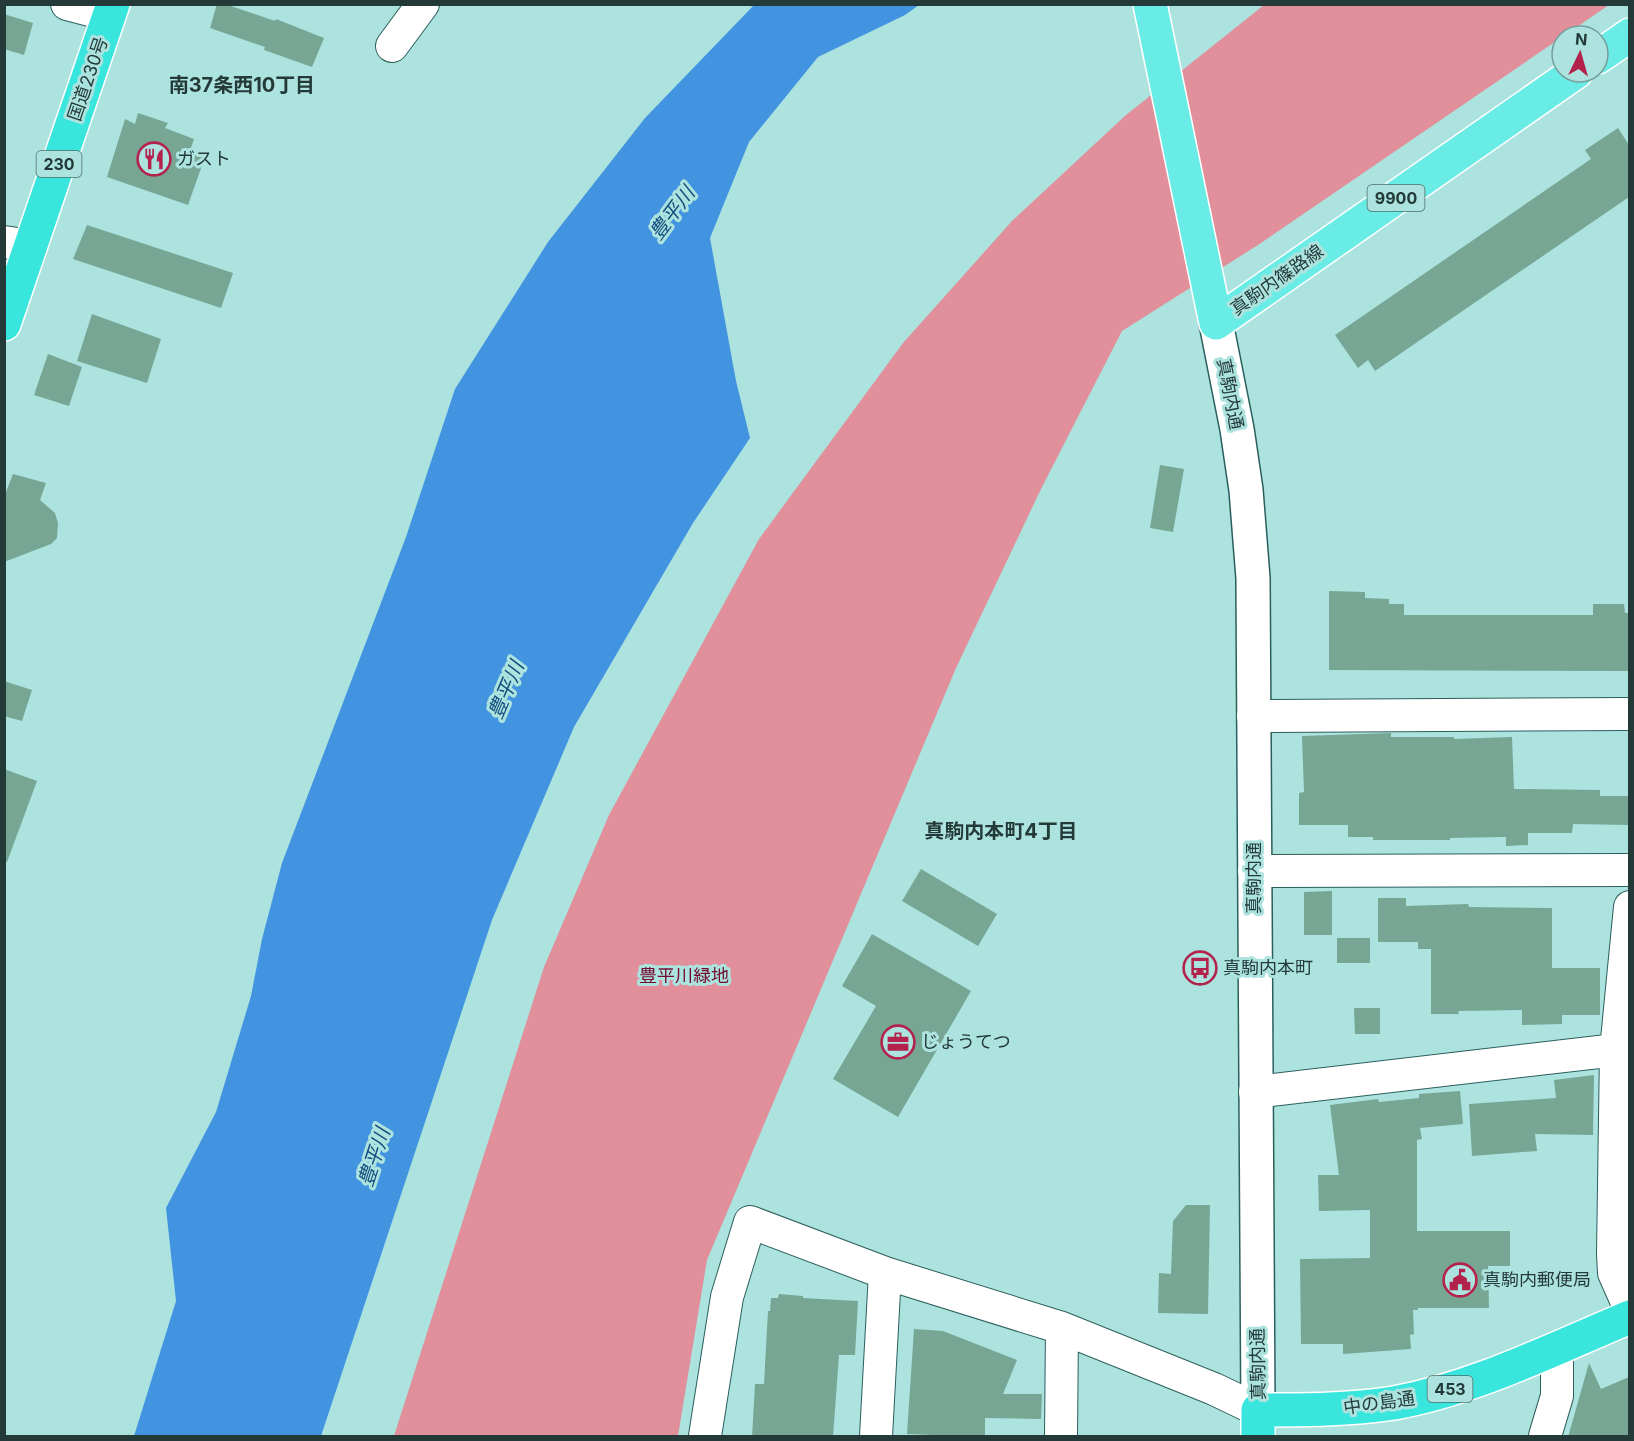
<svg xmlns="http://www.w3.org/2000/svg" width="1634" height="1441" font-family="Inter,'Noto Sans JP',sans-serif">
	<rect width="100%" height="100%" fill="#ace3de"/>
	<!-- green -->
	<path fill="#e08f9b" d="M1264 5H1609L1258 245 1122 331 1041 489 956 668 707 1260 678 1436H394L544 967 609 815 759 539 903 343 1012 221 1126 115Z"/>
	<!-- water -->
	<path fill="#4294e1" d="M754 5H919L905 15 818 57 749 142 710 238 736 381 750 438 693 523 574 727 492 920 321 1436H134L176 1301 166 1208 216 1112 251 996 262 939 282 863 406 537 455 389 548 242 645 118Z"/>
	<!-- building -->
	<path fill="#77a695" d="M217 4H225L275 21 276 19 324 38 312 67 264 50 265 47 210 28Z
		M4 14 33 23 24 55 4 49Z
		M138 113 168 123 165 128 194 139 191 148 206 154 188 205 107 177 125 119 135 124Z
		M1618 128 1629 145V197L1375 371 1368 360 1358 368 1335 335 1591 159 1585 150Z
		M87 225 233 273 221 308 73 259Z
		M92 314 161 339 147 383 77 361Z
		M48 354 82 367 69 406 34 395Z
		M1160 465 1184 469 1173 532 1150 528Z
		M13 474 46 483 40 500 55 513 58 523 57 538 51 544 4 562V497Z
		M1329 591 1365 592V598L1389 599V604H1404V615H1593V604H1624L1625 613H1629V671L1329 670Z
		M4 681 32 690 22 721 4 716Z
		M1391 733V737H1454V739L1512 737 1514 789 1600 790V796H1629V825L1573 824 1572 833H1528V845L1506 846V837L1450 838V840H1373V837H1348V825H1299V793L1304 792 1302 736Z
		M4 769 37 781 7 862H4Z
		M921 869 997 914 978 946 902 901Z
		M1332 891V935H1304V892Z
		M1378 898H1406V906L1468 904 1469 907 1552 908V968H1600V1015H1562V1024L1522 1025V1010L1458 1011 1459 1014H1431V949H1418V942H1378Z
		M872 934 971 991 898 1117 833 1079 876 1006 842 986Z
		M1337 938H1370V963H1337Z
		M1354 1008H1380V1034H1355Z
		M1594 1075 1593 1135 1535 1134 1537 1151 1472 1156 1469 1104 1556 1098 1554 1080Z
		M1460 1091 1463 1124 1420 1128 1422 1139 1417 1140V1231H1510V1266H1488L1489 1308H1418V1310H1413L1414 1334 1410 1335 1411 1349 1343 1354V1344H1301L1300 1259 1370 1258V1210L1319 1211 1318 1175H1339L1330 1105 1378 1099 1379 1102 1419 1098V1094Z
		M1186 1205H1210L1208 1314 1158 1313 1159 1273 1171 1274 1173 1221Z
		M779 1294 803 1296V1298L858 1301 855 1355H839L833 1437H752L755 1384H764L768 1311H770L771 1298H778Z
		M914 1329 943 1331 1017 1360 1003 1394H1042L1041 1419 985 1418V1437L907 1434Z
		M1589 1363 1601 1389 1629 1377V1437H1568Z"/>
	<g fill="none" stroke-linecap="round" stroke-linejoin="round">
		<defs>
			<path id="minor" d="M67 4 109 15
				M392 46 423 4
				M4 242 31 246
				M1253 716 1630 714
				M1254 871 1630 870
				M1630 907 1616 1050 1613 1254 1614 1273 1630 1309
				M1255 1092 1616 1050
				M705 1436 727 1297 750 1222 885 1273 1062 1328 1214 1389 1258 1410
				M876 1436 885 1273
				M1061 1436 1062 1328
				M1545 1436 1557 1396V1348"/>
			<path id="tertiary" d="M1216 323 1237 429 1246 490 1253 578 1258 1410"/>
			<path id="primary" d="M1150 4 1216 323 1576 72
				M1598 57 1630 35"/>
			<path id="trunk" d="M4 324 113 4
				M1258 1436V1410C1304 1410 1349 1410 1394 1403 1476 1388 1553 1349 1630 1317"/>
		</defs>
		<!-- minor casing -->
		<use href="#minor" stroke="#2b5f5c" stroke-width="34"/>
		<!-- tertiary casing -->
		<use href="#tertiary" stroke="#2b5f5c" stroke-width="36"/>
		<!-- primary casing -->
		<use href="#primary" stroke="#fff" stroke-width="36"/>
		<!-- trunk casing -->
		<use href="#trunk" stroke="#fff" stroke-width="36"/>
		<!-- minor -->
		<use href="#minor" stroke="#fff" stroke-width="32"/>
		<!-- tertiary -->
		<use href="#tertiary" stroke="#fff" stroke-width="33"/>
		<!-- primary -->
		<use href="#primary" stroke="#6aece6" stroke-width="33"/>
		<!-- trunk -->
		<use href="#trunk" stroke="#38e6de" stroke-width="33"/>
	</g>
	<!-- icons -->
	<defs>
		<symbol id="restaurant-ring" viewBox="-11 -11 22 22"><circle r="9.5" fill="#ace3de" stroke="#b3224d" stroke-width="1.5"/><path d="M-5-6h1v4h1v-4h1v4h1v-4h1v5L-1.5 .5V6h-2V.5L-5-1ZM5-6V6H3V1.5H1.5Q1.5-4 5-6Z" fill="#b3224d"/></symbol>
		<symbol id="bus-ring" viewBox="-11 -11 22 22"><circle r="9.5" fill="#ace3de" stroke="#b3224d" stroke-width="1.5"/><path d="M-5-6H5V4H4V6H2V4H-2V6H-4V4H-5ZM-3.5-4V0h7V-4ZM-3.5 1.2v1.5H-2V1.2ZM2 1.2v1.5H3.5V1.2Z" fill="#b3224d"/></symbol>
		<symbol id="office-ring" viewBox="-11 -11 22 22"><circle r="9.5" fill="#ace3de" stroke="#b3224d" stroke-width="1.5"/><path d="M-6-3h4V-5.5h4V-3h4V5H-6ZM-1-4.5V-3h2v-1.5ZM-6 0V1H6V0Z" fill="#b3224d"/></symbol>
		<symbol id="civic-ring" viewBox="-11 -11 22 22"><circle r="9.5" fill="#ace3de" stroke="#b3224d" stroke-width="1.5"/><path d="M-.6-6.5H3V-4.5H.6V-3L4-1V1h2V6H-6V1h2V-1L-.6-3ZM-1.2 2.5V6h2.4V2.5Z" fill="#b3224d"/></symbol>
	</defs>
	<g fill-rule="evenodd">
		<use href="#restaurant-ring" x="135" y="140" width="38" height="38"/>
		<use href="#bus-ring" x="1181" y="949" width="38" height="38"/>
		<use href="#office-ring" x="879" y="1023" width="38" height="38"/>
		<use href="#civic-ring" x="1441" y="1261" width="38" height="38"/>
	</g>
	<g text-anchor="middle" stroke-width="6" stroke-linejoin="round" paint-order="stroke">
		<!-- shield labels -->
		<g fill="#ace3de" stroke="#4d6d6a" stroke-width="1.5">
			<rect x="36.5" y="151" width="45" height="26" rx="4.5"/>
			<rect x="1367.5" y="185" width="57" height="26" rx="4.5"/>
			<rect x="1427.5" y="1376" width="45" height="26" rx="4.5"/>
		</g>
		<g font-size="16" font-weight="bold" fill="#243a38">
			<text x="59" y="170">230</text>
			<text x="1396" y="204">9900</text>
			<text x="1450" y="1395">453</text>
		</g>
		<!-- street labels -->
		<g font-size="18" fill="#243a38" stroke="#ace3de">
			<text transform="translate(88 79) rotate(-71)" y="6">国道230号</text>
			<text transform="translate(1277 280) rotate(-35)" y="6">真駒内篠路線</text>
			<text transform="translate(1230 394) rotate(79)" y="6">真駒内通</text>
			<text transform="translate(1254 878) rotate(-90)" y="6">真駒内通</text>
			<text transform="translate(1258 1364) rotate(-91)" y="6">真駒内通</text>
			<text transform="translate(1379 1403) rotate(-8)" y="6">中の島通</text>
		</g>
		<!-- poi labels -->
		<g font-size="18" fill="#243a38" stroke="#ace3de" text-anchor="start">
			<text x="177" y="165">ガスト</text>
			<text x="1223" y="974">真駒内本町</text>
			<text x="921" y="1048">じょうてつ</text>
			<text x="1483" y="1286">真駒内郵便局</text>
		</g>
		<!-- park labels -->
		<g font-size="18" fill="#73092d" stroke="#ace3de">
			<text x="684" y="982">豊平川緑地</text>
		</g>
		<!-- neighbourhood labels -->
		<g font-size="20" font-weight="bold" fill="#243a38" stroke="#ace3de">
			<text x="242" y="92">南37条西10丁目</text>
			<text x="1001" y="838">真駒内本町4丁目</text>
		</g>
		<!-- water labels -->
		<g font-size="20" font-style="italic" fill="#134c7f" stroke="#ace3de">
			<text transform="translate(672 213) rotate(-53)" y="7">豊平川</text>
			<text transform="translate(506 690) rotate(-67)" y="7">豊平川</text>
			<text transform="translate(374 1157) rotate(-72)" y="7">豊平川</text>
		</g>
	</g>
	<!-- border -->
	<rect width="1634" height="1441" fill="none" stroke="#243a38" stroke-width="12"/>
	<!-- north arrow -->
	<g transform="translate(1580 54) rotate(5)"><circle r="28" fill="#ace3de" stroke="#769f9c" stroke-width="1.5"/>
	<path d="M0-4.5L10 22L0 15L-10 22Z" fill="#b3224d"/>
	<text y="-9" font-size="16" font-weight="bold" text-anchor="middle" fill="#243a38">N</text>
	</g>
</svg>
